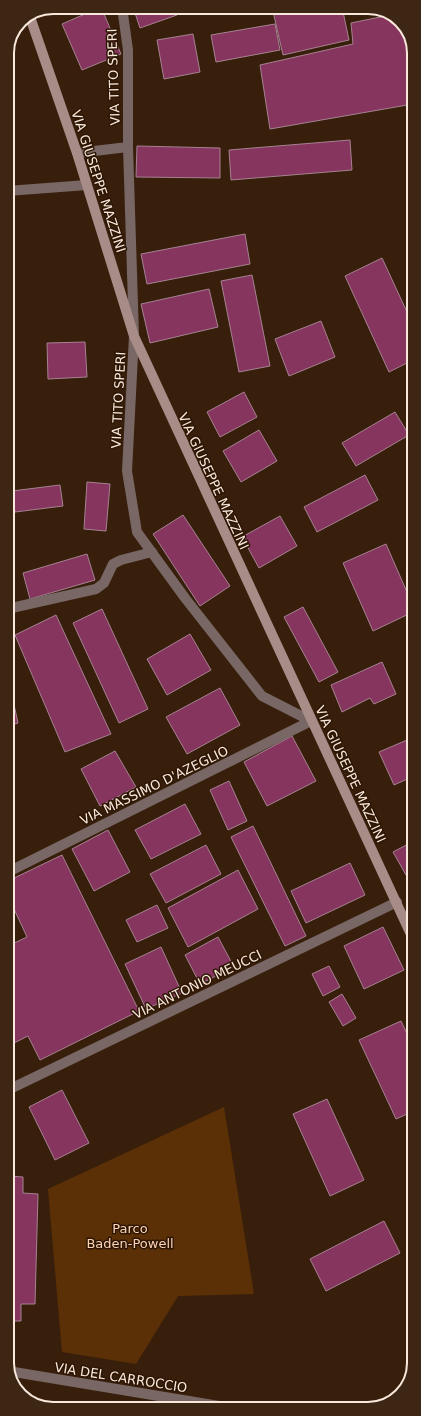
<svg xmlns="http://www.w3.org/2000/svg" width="421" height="1416" font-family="'DejaVu Sans',sans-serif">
	<rect width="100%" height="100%" fill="#381f0c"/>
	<!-- green -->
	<path fill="#5c3006" d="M224 1107 254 1294 178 1296 136 1364 62 1352 48 1189Z"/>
	<!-- building -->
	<path fill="#85355e" stroke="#a68291" d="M101 7 121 54 82 70 62 24Z
		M133 7H174L177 15 140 28Z
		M272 7H342L349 40 283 55Z
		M390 15 398 19 413 44V104L270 129 260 65 353 44 351 23Z
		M275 24 280 50 216 62 211 35Z
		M193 34 200 72 164 79 157 40Z
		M10 45 12 60 7 61V51Z
		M350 140 352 170 231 180 229 150Z
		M137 146 220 148V178L136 177Z
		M245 234 250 264 147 284 141 254Z
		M382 258 413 325V360L389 372 345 276Z
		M252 275 270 366 239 372 221 281Z
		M209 289 218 327 150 343 141 304Z
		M321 321 335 357 289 376 275 339Z
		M85 342 87 377 48 379 47 343Z
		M244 392 257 417 220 437 207 412Z
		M395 412 409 435 356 466 342 443Z
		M259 430 277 461 241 482 223 451Z
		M365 475 378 500 317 532 304 507Z
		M87 482 110 484 106 531 84 529Z
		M60 485 63 506 15 512 12 491Z
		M183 515 230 586 200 606 153 534Z
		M280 516 297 546 259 568 242 537Z
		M386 544 413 606V612L373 631 343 563Z
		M87 554 95 580 30 599 23 573Z
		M303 607 338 672 319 682 284 617Z
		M102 609 148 709 119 723 73 623Z
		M56 615 111 734 65 752 15 635Z
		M190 634 211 670 167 695 147 659Z
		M382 662 396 694 374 704 370 698 342 712 331 685Z
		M220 688 240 725 187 754 166 717Z
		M13 700 18 723 8 726V701Z
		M292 736 316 781 267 806 244 762Z
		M414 737V776L394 785 379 752Z
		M115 751 136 787 100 806 81 769Z
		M229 781 247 821 228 830 210 790Z
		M185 804 201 834 151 859 135 830Z
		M253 826 306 936 285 946 231 837Z
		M108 830 130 872 94 891 72 849Z
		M414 841V870L406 875 393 852Z
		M206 845 221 874 166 903 150 874Z
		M62 855 139 1011 40 1060 28 1036 8 1046V946L27 937 8 896V881Z
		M350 863 365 895 306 923 291 891Z
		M238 870 258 909 188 947 168 908Z
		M157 905 168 928 137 942 126 920Z
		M383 927 404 970 364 989 344 946Z
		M218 937 234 967 200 984 185 955Z
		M161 947 182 993 146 1009 125 964Z
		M329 966 340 987 323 996 312 974Z
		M342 994 356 1018 343 1026 329 1002Z
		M401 1021 414 1048V1111L396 1119 359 1040Z
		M62 1090 89 1143 55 1160 29 1107Z
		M327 1099 364 1180 330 1196 293 1114Z
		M8 1176 23 1177V1193L38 1194 35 1304H21V1321H8Z
		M384 1221 400 1253 326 1291 310 1259Z"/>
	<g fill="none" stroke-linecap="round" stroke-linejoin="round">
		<!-- service -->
		<path stroke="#786764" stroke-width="10" d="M7 609 96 589 104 583 113 564 121 560 152 552"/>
		<!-- minor -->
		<path stroke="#786764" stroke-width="10" d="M122 7 128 50V147L134 336 127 471 137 532 185 598 262 696 311 721
			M77 153 128 147
			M7 191 87 185
			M8 872 311 721
			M8 1090 397 902
			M8 1371 231 1408"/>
		<!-- secondary -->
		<path stroke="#a78c87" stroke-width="10" d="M30 17 77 153 134 336 414 941"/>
	</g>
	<g text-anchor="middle" stroke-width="3" stroke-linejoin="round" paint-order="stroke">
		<!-- street labels -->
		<g font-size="13" fill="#f9e8dc" stroke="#2d1603">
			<text transform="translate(113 77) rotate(-92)" y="5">VIA TITO SPERI</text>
			<text transform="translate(99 181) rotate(72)" y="5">VIA GIUSEPPE MAZZINI</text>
			<text transform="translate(118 400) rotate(-87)" y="5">VIA TITO SPERI</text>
			<text transform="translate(214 481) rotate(65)" y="5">VIA GIUSEPPE MAZZINI</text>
			<text transform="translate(351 774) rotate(65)" y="5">VIA GIUSEPPE MAZZINI</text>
			<text transform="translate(154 785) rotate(-26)" y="5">VIA MASSIMO D'AZEGLIO</text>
			<text transform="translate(197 984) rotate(-26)" y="5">VIA ANTONIO MEUCCI</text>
			<text transform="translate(121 1377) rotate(9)" y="5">VIA DEL CARROCCIO</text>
		</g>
		<!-- park labels -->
		<g font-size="13" fill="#fcd3b6" stroke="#2d1603">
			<text x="130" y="1233">Parco<tspan x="130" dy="15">Baden-Powell</tspan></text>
		</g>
	</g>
	<!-- crop -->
	<path d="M0 0H421V1416H0ZM53 14H368A39 39 0 0 1 407 53V1363A39 39 0 0 1 368 1402H53A39 39 0 0 1 14 1363V53A39 39 0 0 1 53 14Z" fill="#3d2714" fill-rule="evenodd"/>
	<path fill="none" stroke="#f9e8dc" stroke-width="2" d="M53 14H368A39 39 0 0 1 407 53V1363A39 39 0 0 1 368 1402H53A39 39 0 0 1 14 1363V53A39 39 0 0 1 53 14Z"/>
</svg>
